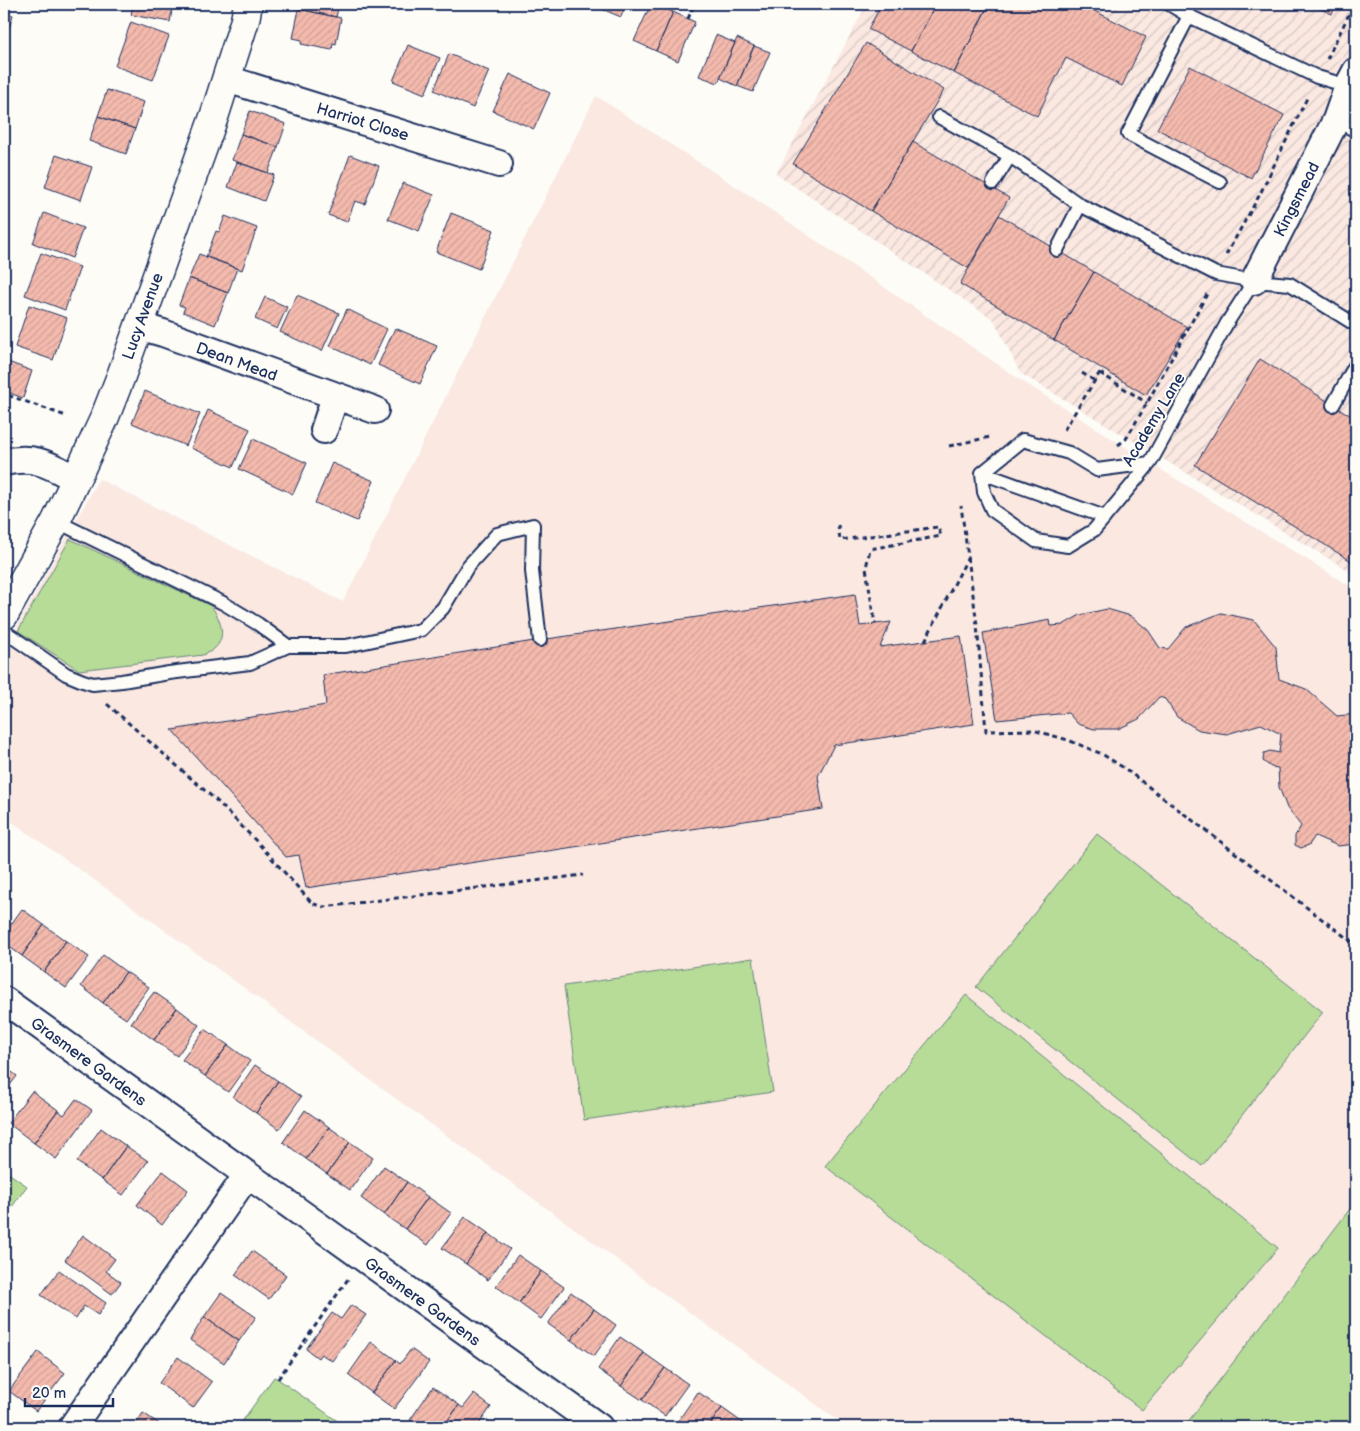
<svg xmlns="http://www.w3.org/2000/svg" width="1360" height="1431" font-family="'Balsamiq Sans',sans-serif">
	<defs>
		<pattern id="industrial-furrows" width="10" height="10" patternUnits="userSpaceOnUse" patternTransform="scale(1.25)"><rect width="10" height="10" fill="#fae8e1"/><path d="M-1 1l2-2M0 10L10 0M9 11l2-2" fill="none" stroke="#d6c7c3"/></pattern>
		<pattern id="building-hatch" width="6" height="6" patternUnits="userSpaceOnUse" patternTransform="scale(1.25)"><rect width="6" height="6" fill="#f4baad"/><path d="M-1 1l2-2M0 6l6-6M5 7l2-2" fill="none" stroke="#d1a097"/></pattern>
	</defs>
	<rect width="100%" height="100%" fill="#fdfcf7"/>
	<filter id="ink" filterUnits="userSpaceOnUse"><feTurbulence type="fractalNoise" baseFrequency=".02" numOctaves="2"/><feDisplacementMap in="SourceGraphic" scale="10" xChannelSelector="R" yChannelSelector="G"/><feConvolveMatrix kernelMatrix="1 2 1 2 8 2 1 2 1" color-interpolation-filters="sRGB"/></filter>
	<g filter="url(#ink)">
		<!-- built -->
		<path fill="#fae8e1" d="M596 96 755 199 1016 377 1150 463 1356 590V1427H847L148 918 4 816V650L99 479 343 602Z"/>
		<!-- industrial -->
		<path fill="url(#industrial-furrows)" d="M867 4H1356V575L1020 373 994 320 776 174Z"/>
		<!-- grass -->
		<path fill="#b7dc98" stroke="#69867b" d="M70 539 211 606C220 618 228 637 214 649 211 652 206 653 203 655L79 670 18 631Z
			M1097 834 1323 1012 1202 1166 976 987Z
			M753 958 773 1092 584 1120 564 986Z
			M966 995 1278 1248 1142 1410 825 1166Z
			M4 1170 27 1186 4 1218Z
			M1356 1201V1427H1184Z
			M274 1377 278 1379 346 1427H238Z"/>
		<!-- building -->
		<path fill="url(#building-hatch)" stroke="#1b2f5e" d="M133 4H173L170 22 131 15Z
			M296 4H339L336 17 294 8Z
			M599 4H626L621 17 597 7Z
			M651 4 673 12 656 51 634 41Z
			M882 4H936L911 51 868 29Z
			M936 4H989L954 73 911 51Z
			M989 4H1081L1146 37 1122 86 1066 58 1037 116 954 73Z
			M1310 4H1337L1332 14Z
			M299 9 341 18 336 44 333 43 332 50 301 44 302 40 293 38Z
			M4 12 13 15 4 45Z
			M673 12 695 22 678 61 656 51Z
			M131 22 169 36 153 80 115 66Z
			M716 35 735 43 718 83 699 76Z
			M737 38 754 46 737 86 720 78Z
			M866 43 944 90 871 211 793 164Z
			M408 45 440 58 425 94 393 81Z
			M754 46 770 52 753 92 737 86Z
			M449 54 489 71 473 108 434 90Z
			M1190 66 1284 115 1251 178 1157 129Z
			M510 74 550 93 534 129 493 111Z
			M107 90 144 102 135 129 98 116Z
			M250 111 286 124 278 147 241 134Z
			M98 116 135 129 126 154 89 141Z
			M241 134 278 147 268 173 232 160Z
			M913 142 1009 198 968 268 871 211Z
			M56 155 92 167 81 200 45 187Z
			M350 155 379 166 365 204 355 201 347 222 328 215Z
			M237 162 274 175 264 201 228 187Z
			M403 183 434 195 419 231 388 219Z
			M44 213 83 228 72 258 33 243Z
			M451 213 494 230 479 269 436 252Z
			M999 215 1094 272 1054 340 960 284Z
			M225 216 257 228 242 270 206 257 216 231 219 232Z
			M41 253 80 267 65 310 25 295Z
			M199 254 237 268 228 293 189 278Z
			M1094 272 1187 327 1146 395 1054 340Z
			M189 278 228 293 215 325 183 312 185 307 179 305Z
			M297 295 339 313 322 351 280 332Z
			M265 297 287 307 277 329 255 319Z
			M29 305 67 318 53 360 15 347Z
			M347 309 387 329 370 365 330 346Z
			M395 328 437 346 420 384 378 365Z
			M1260 359 1356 419V564L1195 465Z
			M8 362 32 371 23 398 7 392 5 399H4V374Z
			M145 391 200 414 186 446 132 423Z
			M208 410 250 429 233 467 191 448Z
			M253 439 307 463 293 494 239 469Z
			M332 463 374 481 357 521 315 503Z
			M855 594 860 626 891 622 880 647 961 636 974 724 834 745 818 776 823 809 306 888 299 855 286 857 172 730 326 705 323 675 540 640Z
			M1107 609 1131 616 1148 630 1160 648 1168 649 1186 627 1221 613 1254 620 1276 647 1279 679 1306 689 1337 716 1356 714V844L1338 846 1315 836 1309 845 1301 848 1295 845V836L1301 826 1287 808 1279 787 1278 768 1271 767 1263 761 1264 753 1270 751 1279 753 1281 734 1261 724 1227 734 1199 730 1177 717 1165 699 1159 697 1139 719 1118 729H1094L1078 724 1068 713 997 720 983 633 1050 620 1051 626 1063 625 1080 615Z
			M22 909 44 925 22 956 4 943V934Z
			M44 925 66 941 44 972 22 956Z
			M66 941 89 957 66 988 44 972Z
			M103 955 126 972 103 1003 81 986Z
			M126 972 149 987 126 1019 103 1003Z
			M154 992 177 1008 154 1040 131 1023Z
			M177 1008 199 1025 177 1056 154 1040Z
			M205 1029 228 1045 205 1076 182 1060Z
			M228 1045 250 1061 228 1092 205 1076Z
			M255 1065 278 1081 256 1113 233 1097Z
			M4 1066 17 1076 4 1093Z
			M278 1081 301 1097 279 1129 256 1113Z
			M32 1091 58 1110 34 1143 8 1123Z
			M76 1099 92 1110 56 1159 34 1143 58 1110 64 1115Z
			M305 1110 329 1127 306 1159 283 1142Z
			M329 1127 350 1142 327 1174 306 1159Z
			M101 1128 126 1146 102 1180 77 1162Z
			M350 1142 373 1158 350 1190 327 1174Z
			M126 1146 148 1161 123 1195 102 1180Z
			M384 1166 407 1182 384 1215 361 1198Z
			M163 1171 188 1190 162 1225 137 1205Z
			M407 1182 428 1197 405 1229 384 1215Z
			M428 1197 451 1213 428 1245 405 1229Z
			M465 1217 488 1233 466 1264 442 1248Z
			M488 1233 510 1249 488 1280 466 1264Z
			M83 1235 115 1259 106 1271 121 1282 112 1294 65 1260Z
			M252 1251 286 1275 269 1299 235 1275Z
			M518 1255 541 1271 519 1303 496 1286Z
			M59 1270 106 1303 98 1315 84 1306 76 1319 41 1295Z
			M541 1271 564 1287 541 1319 519 1303Z
			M571 1292 594 1309 571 1340 548 1324Z
			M221 1293 256 1317 239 1341 204 1317Z
			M351 1305 366 1315 332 1361 321 1354 318 1358 306 1349 332 1313 341 1319Z
			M594 1309 616 1325 594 1356 571 1340Z
			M204 1317 239 1341 224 1363 190 1340Z
			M620 1337 644 1353 621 1386 598 1369Z
			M371 1342 396 1360 372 1393 348 1375Z
			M411 1349 429 1362 394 1409 372 1393 396 1360 400 1364Z
			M38 1352 65 1373 36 1411 9 1391Z
			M644 1353 665 1368 642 1400 621 1386Z
			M178 1357 212 1382 193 1408 159 1383Z
			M665 1368 688 1384 665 1416 642 1400Z
			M433 1387 459 1405 443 1427H420L410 1420Z
			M698 1392 722 1408 708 1427H680L676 1424Z
			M474 1394 491 1407 477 1427H443L459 1405 463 1408Z
			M722 1408 743 1423 740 1427H708Z
			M143 1413 164 1427H131L133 1424 135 1425Z"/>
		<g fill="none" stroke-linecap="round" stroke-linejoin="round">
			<defs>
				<path id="service" d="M1169 4 1189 16 1317 77 1348 86
					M1189 16 1128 134 1220 182
					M939 117 1010 156 1080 205 1216 274 1254 281 1290 284 1356 325
					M1336 120 1356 131
					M993 183 1010 156
					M1057 250 1080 205
					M1333 405 1356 364
					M982 473 1105 517 1150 463 1227 323 1254 281
					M982 473 1023 440 1069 453 1097 470 1150 463
					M982 473 984 492 992 510 1036 541 1068 546 1094 530 1105 517
					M56 521 223 603 258 624 288 646
					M4 631 66 674 83 681 93 684 122 681 169 673 250 663 288 646H346L421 630 443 608 468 566 497 534 533 525 532 571 540 640"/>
				<path id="minor" d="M227 79 499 164
					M1254 281 1336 120 1348 86 1356 71
					M139 326 163 333 375 410
					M324 430 335 397
					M4 462C36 455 49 465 76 479
					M4 1000 599 1427
					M72 1427 247 1175"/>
				<path id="tertiary" d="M4 615 56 521 76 479 104 419 121 376 215 114 245 20 248 4"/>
			</defs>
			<!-- service casing -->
			<use href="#service" stroke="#1b2f5e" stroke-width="16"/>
			<!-- minor casing -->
			<use href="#minor" stroke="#1b2f5e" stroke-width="30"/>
			<!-- tertiary casing -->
			<use href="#tertiary" stroke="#1b2f5e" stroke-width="31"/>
			<!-- path -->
			<path stroke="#1b2f5e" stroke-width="3" stroke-dasharray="5 4" stroke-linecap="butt" d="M666 9 669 4
				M688 19 694 4
				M1327 59 1354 4
				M1226 255 1259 196 1308 96
				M1082 373 1095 381
				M1100 373 1147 403
				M4 402 7 403 10 396 66 416
				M1064 430 1102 369
				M1118 445 1126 439 1147 403 1207 294
				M949 446 990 437
				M838 525 840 540 938 527 941 536 870 549 866 568 875 624
				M968 557 977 625 986 731 1033 730 1068 740 1102 754 1124 768 1356 945
				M925 641 968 557 961 506
				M107 704 219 803 259 844 310 901 314 904 324 907 583 875
				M278 1379 348 1279
				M4 1420 13 1427
				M626 1420 636 1427
				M30 1427 35 1425 44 1419"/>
			<!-- service -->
			<use href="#service" stroke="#fdfcf7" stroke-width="12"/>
			<!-- minor -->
			<use href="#minor" stroke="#fdfcf7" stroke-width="26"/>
			<!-- tertiary -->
			<use href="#tertiary" stroke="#fdfcf7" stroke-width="28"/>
		</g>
	</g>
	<g text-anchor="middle" stroke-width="4" stroke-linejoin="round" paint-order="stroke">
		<!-- street labels -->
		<g font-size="16" fill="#1b2f5e" stroke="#fdfcf7">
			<text transform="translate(363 121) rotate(17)" y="6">Harriot Close</text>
			<text transform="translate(1296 199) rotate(-63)" y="6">Kingsmead</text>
			<text transform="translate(142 316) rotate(-70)" y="6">Lucy Avenue</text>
			<text transform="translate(237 361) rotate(20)" y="6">Dean Mead</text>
			<text transform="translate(1153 419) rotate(-59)" y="6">Academy Lane</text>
			<text transform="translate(89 1061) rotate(36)" y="6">Grasmere Gardens</text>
			<text transform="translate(423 1301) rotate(36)" y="6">Grasmere Gardens</text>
		</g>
	</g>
	<!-- margin -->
	<rect width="1360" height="1431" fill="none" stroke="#fdfcf7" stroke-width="20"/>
	<rect x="10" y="10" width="1340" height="1411" fill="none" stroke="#1b2f5e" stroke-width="2" filter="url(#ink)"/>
	<!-- scale -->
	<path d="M25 1398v8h88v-8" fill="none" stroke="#1b2f5e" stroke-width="2.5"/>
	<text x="32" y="1398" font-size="15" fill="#1b2f5e" stroke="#fdfcf7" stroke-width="4" paint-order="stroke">20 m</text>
</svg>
